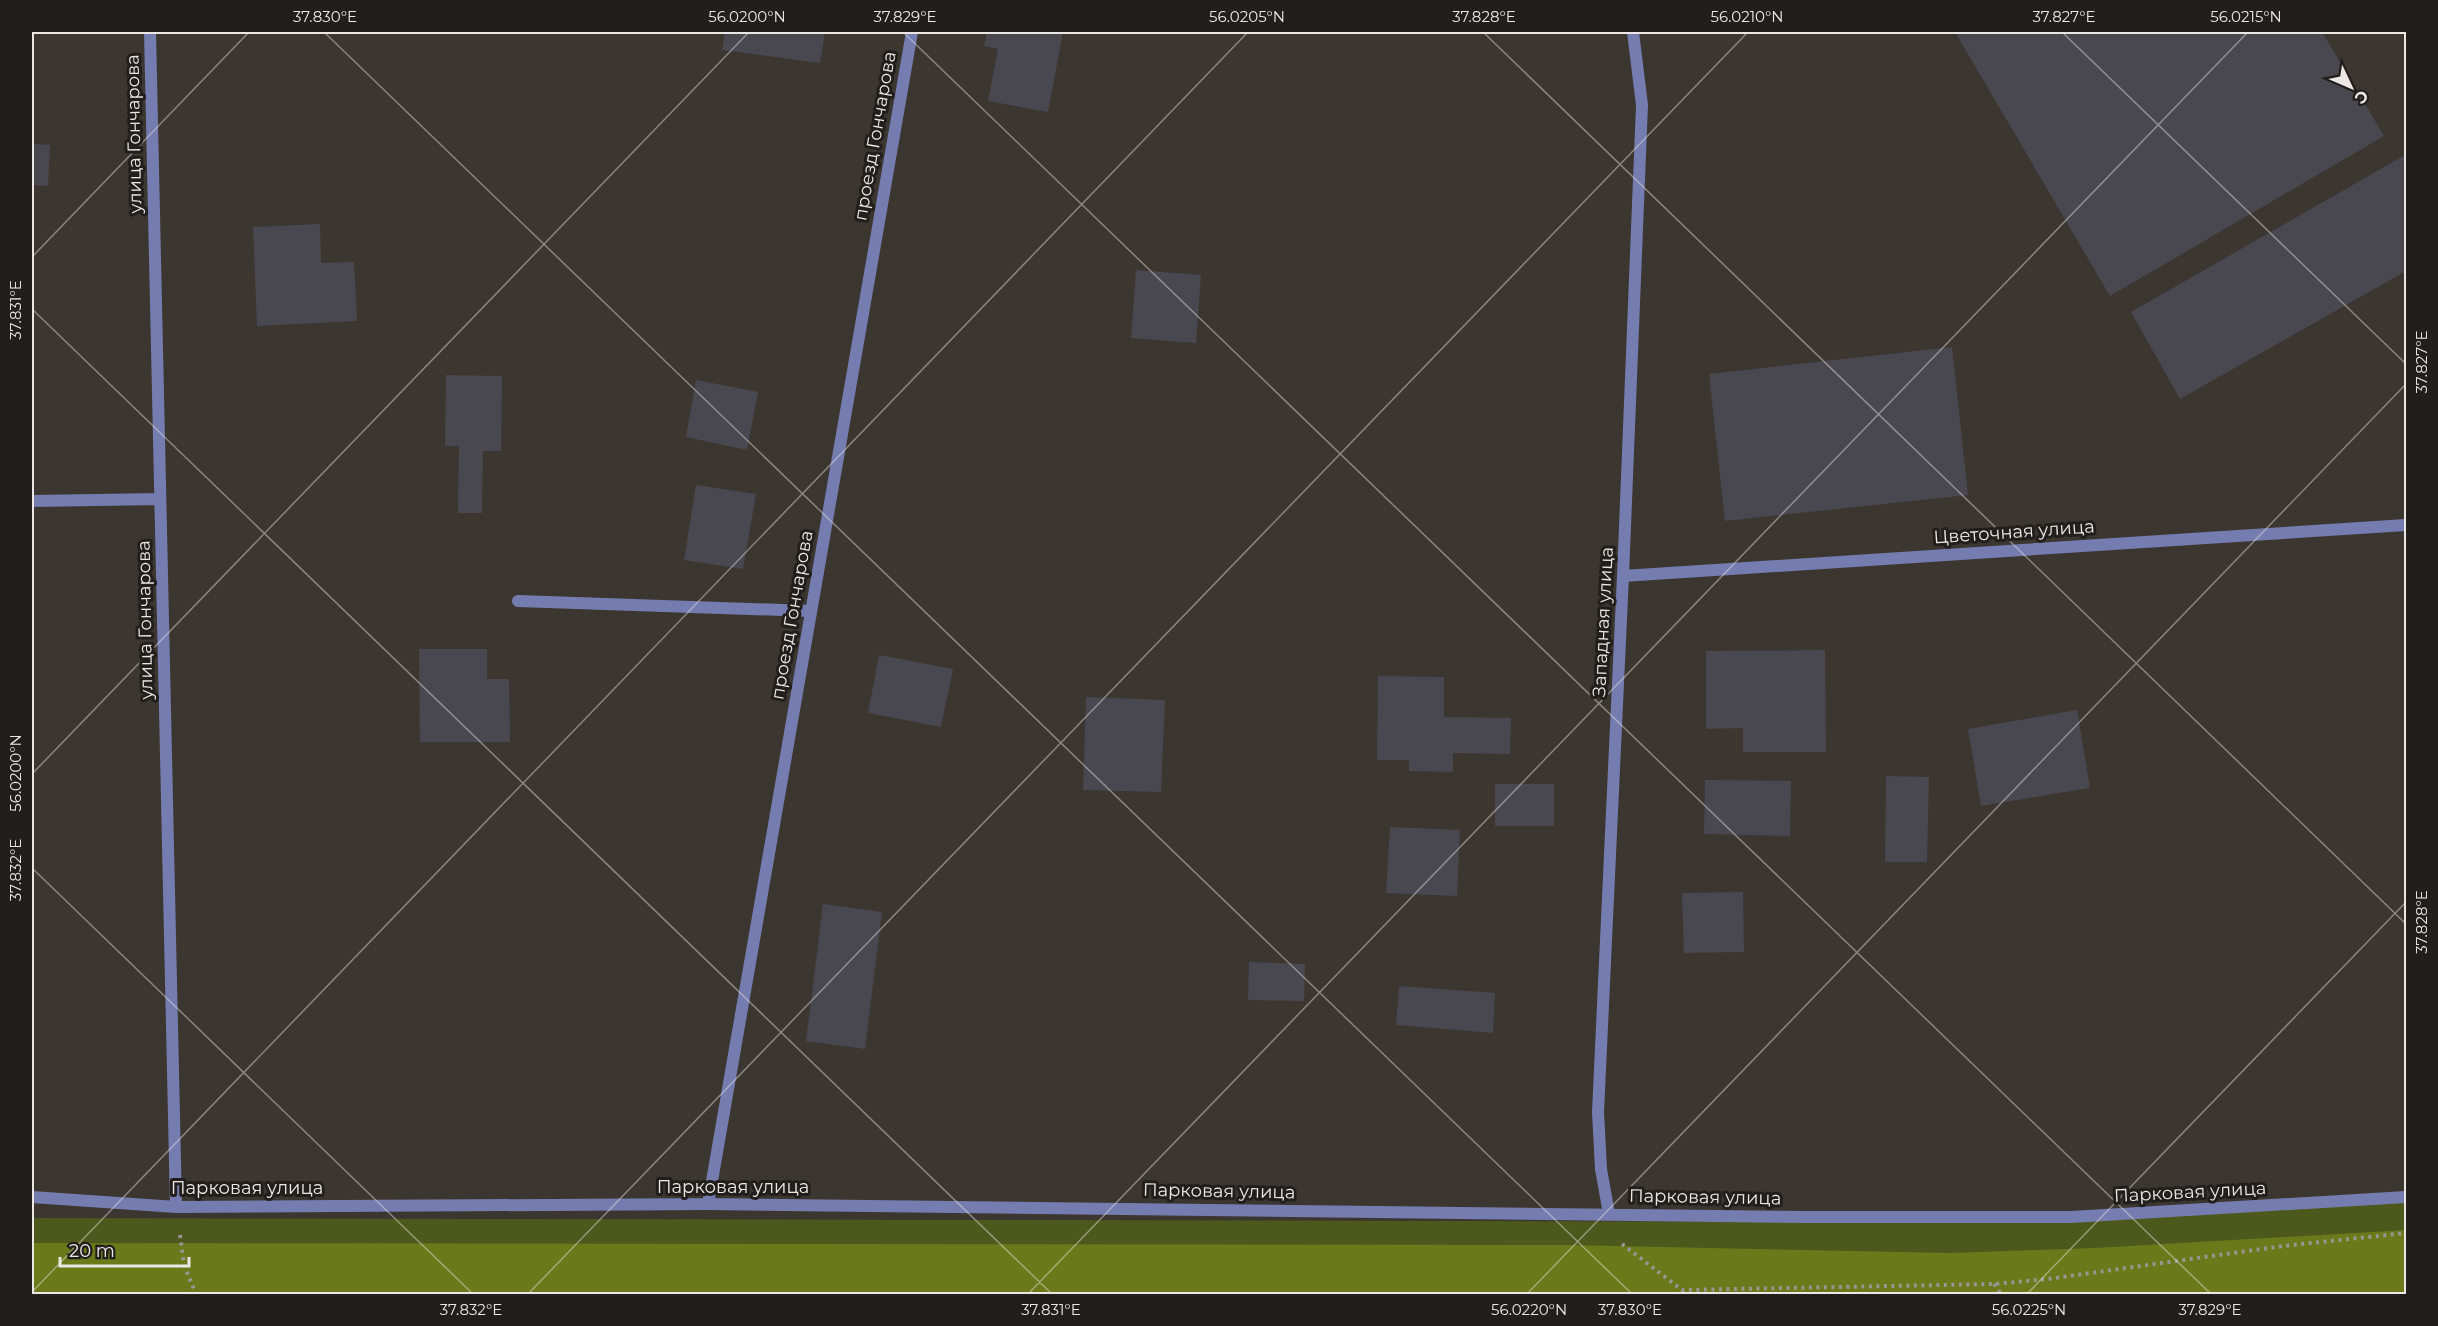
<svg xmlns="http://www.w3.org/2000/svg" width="2438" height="1326" font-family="Montserrat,sans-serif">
	<rect width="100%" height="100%" fill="#3c3631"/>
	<!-- green -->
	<path fill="#4d581c" d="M2406 1199V1294H32V1218L1940 1222Z"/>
	<!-- forest -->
	<path fill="#6a791a" d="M2406 1230V1294H32V1243L1567 1245 1951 1253 2095 1248Z"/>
	<!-- building -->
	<path fill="#494850" d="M725 32H825L820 63 722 50Z
		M987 32H1063L1048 112 988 101 998 49 984 46Z
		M1955 32H2322L2384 136 2110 296Z
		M32 144 50 145 48 186 32 185Z
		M2405 155 2406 271 2180 399 2131 312Z
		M320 224 321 263 354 262 357 321 257 326 253 227Z
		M1136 270 1201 275 1196 343 1131 338Z
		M1952 347 1968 495 1725 521 1709 374Z
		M446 375 502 376 501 451H483L482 513H458L459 446H445Z
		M696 380 758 392 747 450 686 437Z
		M696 485 756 494 743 569 684 560Z
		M419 649H487V679H509L510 742H420Z
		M1825 650 1826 752H1743V728L1706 729V651Z
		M879 655 953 669 941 727 868 713Z
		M1378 676 1444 677V717L1511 718 1510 754 1453 753V772L1409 771V760H1377Z
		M1086 697 1165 700 1161 792 1083 790Z
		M2077 710 2090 788 1981 806 1968 729Z
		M1886 776 1929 777 1927 862H1885Z
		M1705 780 1791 781 1790 836 1704 834Z
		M1495 784H1554V826H1495Z
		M1390 827 1460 830 1457 896 1386 893Z
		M1743 892 1744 952 1684 953 1682 893Z
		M823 904 882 912 865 1049 806 1041Z
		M1249 962 1305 964 1304 1001 1248 1000Z
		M1399 986 1495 993 1493 1033 1396 1025Z"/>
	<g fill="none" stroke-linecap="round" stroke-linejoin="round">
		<!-- path -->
		<path stroke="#9a9591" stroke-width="4" stroke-dasharray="3 4.5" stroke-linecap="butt" d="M180 1235 184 1265 196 1294
			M1622 1244 1682 1290 1994 1284 2048 1279 2283 1246 2406 1233
			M1994 1284 2001 1294"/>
		<!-- service -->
		<path stroke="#757caf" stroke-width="12" d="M518 601 811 611"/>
		<!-- minor -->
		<path stroke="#757caf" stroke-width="12" d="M150 32 176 1207
			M32 501 160 499
			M1623 576 2406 525
			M32 1197 176 1207 708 1204 1806 1217H2071L2406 1197
			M708 1204 912 32
			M1609 1214 1601 1169 1598 1112 1623 576 1642 105 1633 32"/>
	</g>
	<!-- ticks -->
	<path fill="none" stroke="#ece7e4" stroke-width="1.5" stroke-opacity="0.45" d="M324 32 1632 1294M903 32 2211 1294M1483 32 2406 924M2062 32 2406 364M32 257 249 32M32 309 1052 1294M32 774 749 32M32 868 473 1294M32 1292 1248 32M528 1294 1748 32M1028 1294 2248 32M1527 1294 2406 384M2027 1294 2406 902"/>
	<g text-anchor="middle" stroke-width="6" stroke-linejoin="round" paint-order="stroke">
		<!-- street labels -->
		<g font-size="18" fill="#ece7e4" stroke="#211e1c">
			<text transform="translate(134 134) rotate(-91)" y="6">улица Гончарова</text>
			<text transform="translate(875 136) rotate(-80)" y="6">проезд Гончарова</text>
			<text transform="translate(2014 532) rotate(-4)" y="6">Цветочная улица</text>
			<text transform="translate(792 615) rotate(-80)" y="6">проезд Гончарова</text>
			<text transform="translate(145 620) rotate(-91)" y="6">улица Гончарова</text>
			<text transform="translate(1603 622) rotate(-87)" y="6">Западная улица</text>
			<text x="733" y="1193">Парковая улица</text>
			<text x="247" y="1194">Парковая улица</text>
			<text transform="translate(1219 1191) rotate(1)" y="6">Парковая улица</text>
			<text transform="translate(2190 1192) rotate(-3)" y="6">Парковая улица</text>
			<text transform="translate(1705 1197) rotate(1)" y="6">Парковая улица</text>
		</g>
	</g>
	<!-- border -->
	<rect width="2438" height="1326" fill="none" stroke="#211e1c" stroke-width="66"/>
	<!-- north arrow -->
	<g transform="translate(2351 87) rotate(134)" stroke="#211e1c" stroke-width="4.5" paint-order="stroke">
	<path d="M0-4.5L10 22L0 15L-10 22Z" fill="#ece7e4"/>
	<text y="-9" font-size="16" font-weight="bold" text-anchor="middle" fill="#ece7e4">С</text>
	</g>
	<!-- scale -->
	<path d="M60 1257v9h129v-9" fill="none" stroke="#ece7e4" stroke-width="3"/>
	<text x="69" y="1257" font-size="18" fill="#ece7e4" stroke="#211e1c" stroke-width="4.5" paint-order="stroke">20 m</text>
	<rect x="33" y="33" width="2372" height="1260" fill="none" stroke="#ece7e4" stroke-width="2"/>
	<g font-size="15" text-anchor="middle" fill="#ece7e4">
		<text x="325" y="22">37.830°E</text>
		<text x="747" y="22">56.0200°N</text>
		<text x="905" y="22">37.829°E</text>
		<text x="1247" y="22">56.0205°N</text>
		<text x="1484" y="22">37.828°E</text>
		<text x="1747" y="22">56.0210°N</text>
		<text x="2064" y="22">37.827°E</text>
		<text x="2246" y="22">56.0215°N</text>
		<text transform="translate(16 310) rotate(-90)" y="5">37.831°E</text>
		<text transform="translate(2422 362) rotate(-90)" y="5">37.827°E</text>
		<text transform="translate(16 773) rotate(-90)" y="5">56.0200°N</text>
		<text transform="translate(16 870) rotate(-90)" y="5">37.832°E</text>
		<text transform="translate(2422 922) rotate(-90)" y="5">37.828°E</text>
		<text x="471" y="1315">37.832°E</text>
		<text x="1051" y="1315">37.831°E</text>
		<text x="1529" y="1315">56.0220°N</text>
		<text x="1630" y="1315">37.830°E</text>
		<text x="2029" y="1315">56.0225°N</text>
		<text x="2210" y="1315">37.829°E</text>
	</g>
</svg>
